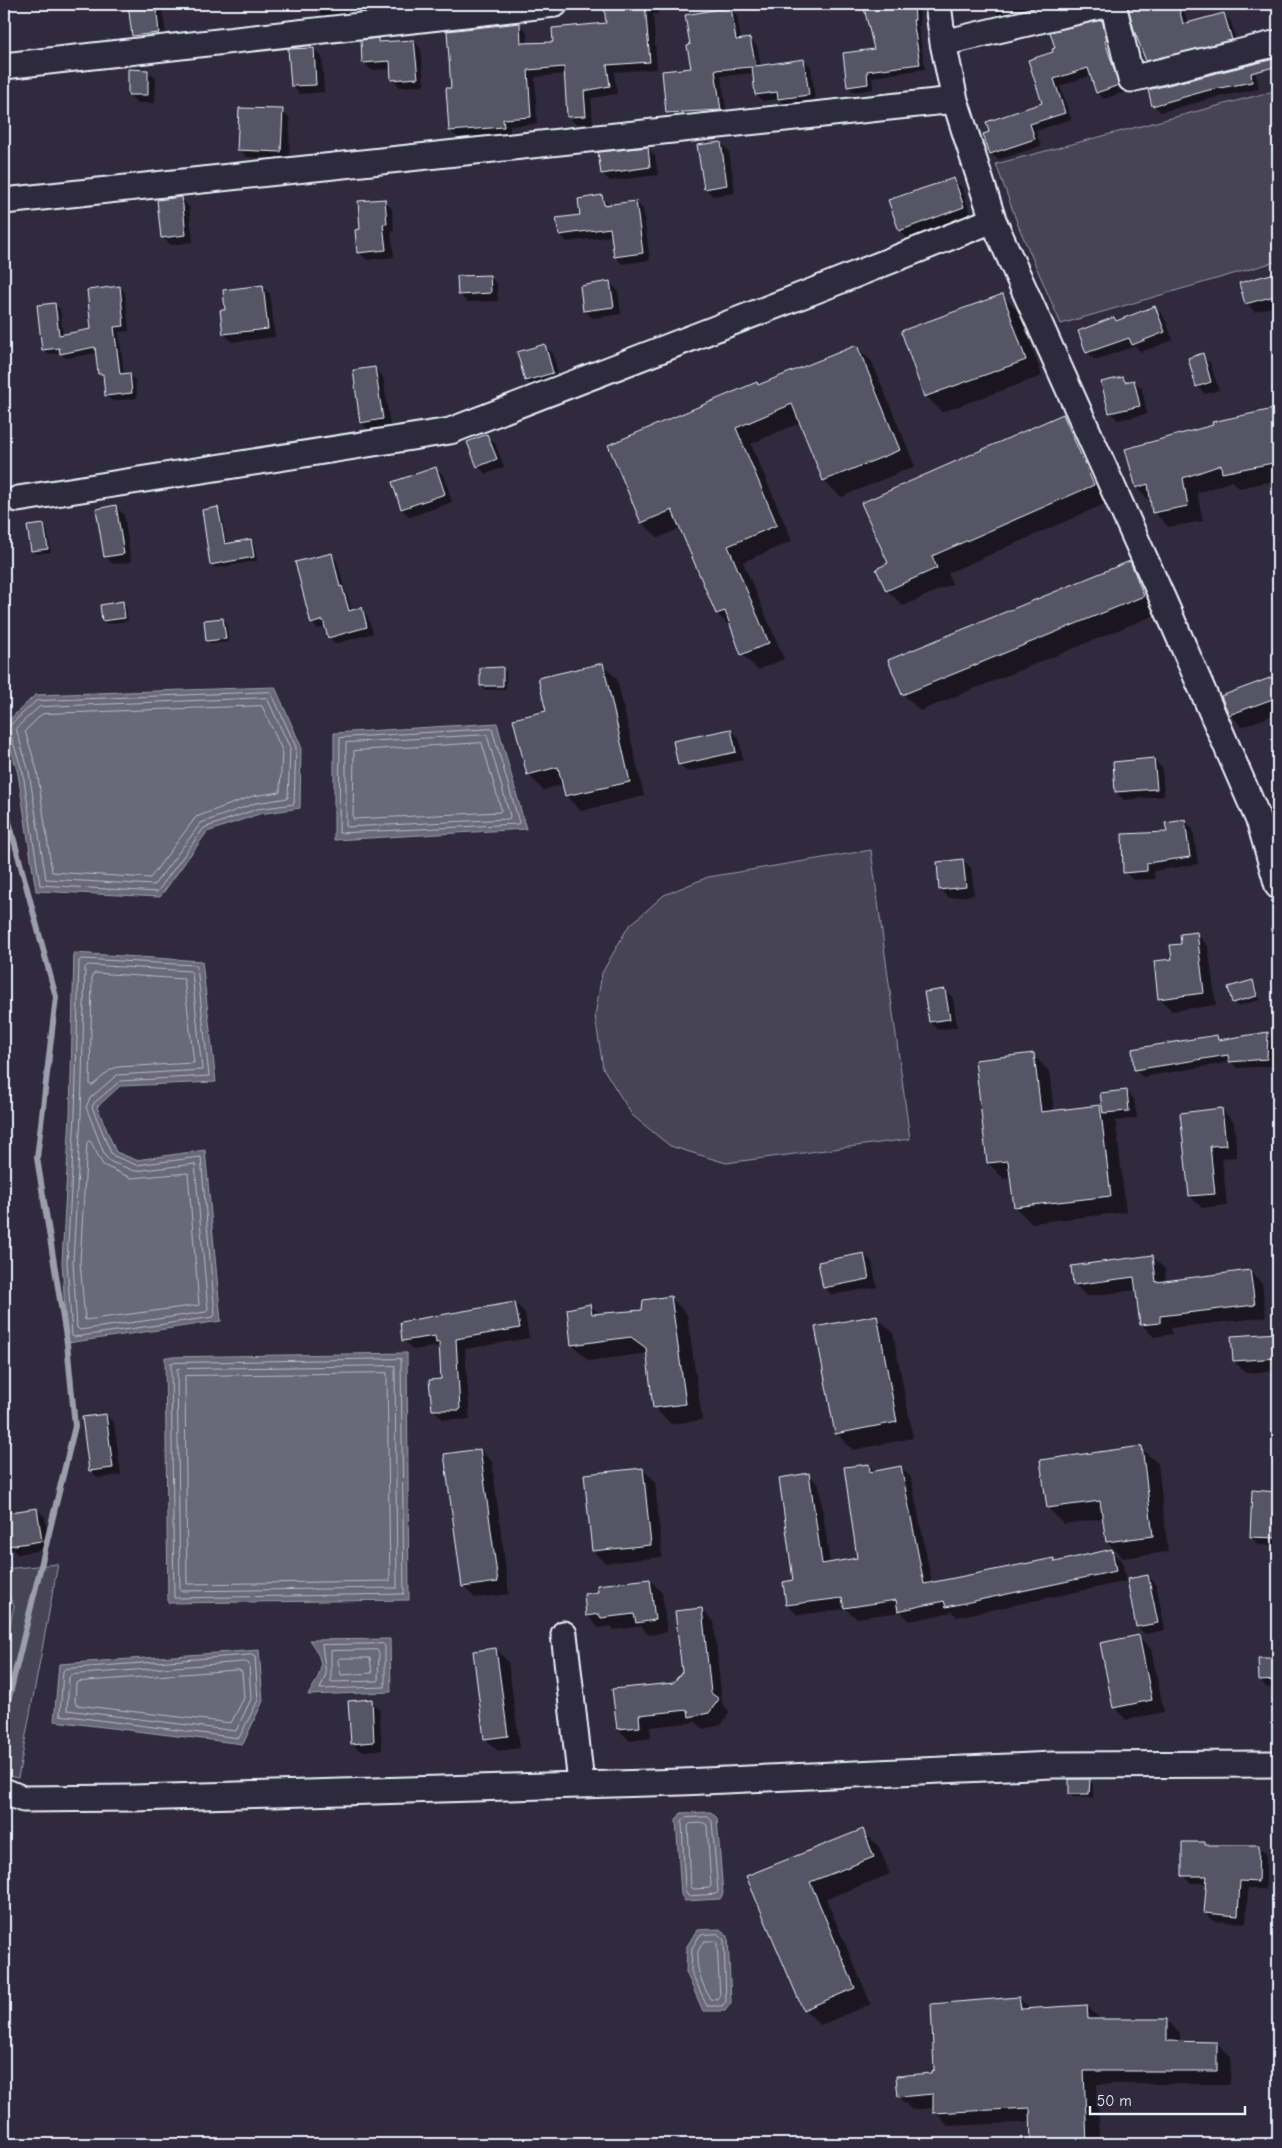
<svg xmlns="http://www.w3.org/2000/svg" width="1282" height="2148" font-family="'Comic Neue',sans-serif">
	<rect width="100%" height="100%" fill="#2f2a3d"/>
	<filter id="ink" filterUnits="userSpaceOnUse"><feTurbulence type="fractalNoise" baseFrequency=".02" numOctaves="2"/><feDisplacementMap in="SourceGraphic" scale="10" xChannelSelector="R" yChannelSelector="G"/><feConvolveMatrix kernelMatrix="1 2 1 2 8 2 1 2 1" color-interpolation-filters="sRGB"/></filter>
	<g filter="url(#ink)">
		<!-- green -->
		<path fill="#464455" stroke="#979aa6" d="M1278 90V261L1061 324 1018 225 996 164Z
			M871 850 910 1139 726 1163 670 1146 632 1115 603 1068 595 1016 602 973 628 927 664 895 708 877Z
			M58 1564 18 1778 4 1775V1653L14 1606 4 1588V1569Z"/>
		<!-- water -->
		<path fill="#696978" stroke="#9c9fab" d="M275 687 301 746 300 808 259 814 207 832 160 897 36 891 18 774 4 725 35 695Z
			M497 723 526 829 334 840V733Z
			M74 953 202 961 216 1082 120 1086 97 1107 116 1152 136 1160 205 1150 221 1321 67 1343 62 1262 70 1115Z
			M407 1353 409 1600 168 1603 165 1357Z
			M390 1639 391 1692 308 1695C322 1672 327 1664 309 1640Z
			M259 1650 263 1701 243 1744 54 1721 59 1664Z
			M711 1812 717 1818 723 1894 720 1899 685 1901 681 1895 676 1820 681 1813Z
			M720 1929 728 1936 731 2003 725 2011H703L686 1972 687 1946 697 1930Z"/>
		<!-- shadow -->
		<path fill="#0007" d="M129 4H161L167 40 141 44 133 36Z
			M319 4H435V8H387L388 14 327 21 320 14Z
			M605 4H657L658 14H653L657 69 614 72 617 94 591 98 593 123 576 124 568 117 565 74 535 77 537 124 510 126V134L458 138 450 130 452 89 520 24 527 32 528 44 555 43 607 24Z
			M835 4H919L920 26H918L925 69 872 77 873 89 854 92 848 86 875 50 865 5 839 8Z
			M994 4H1082L1004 22 997 15Z
			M1129 4H1150L1152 7 1163 4H1179L1183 7 1188 24 1224 14 1231 22 1237 44 1154 67 1147 60 1135 30Z
			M731 9 737 16 741 40 750 39 757 46 761 67 804 60 811 67 815 101 786 106 779 99 763 101 756 95 754 73 721 76 727 116 674 120 667 113Z
			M1102 22 1108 28 1113 47 1111 48 1124 92 1104 99 1097 92 1092 75 1060 86 1071 119 1036 131 1041 146 998 160 991 153 1044 104 1054 53Z
			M377 40 380 43 414 41 421 49 424 85 400 87 393 79 392 69 371 70 364 62Z
			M314 49 322 57 324 92 300 94 292 86Z
			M1249 66 1256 74 1259 89 1217 97 1161 112 1153 105Z
			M148 71 156 79 155 103H137L129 95Z
			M282 111 290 119 289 159 247 157 239 149Z
			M721 143 729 151 735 193 713 196 705 188Z
			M647 148 655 156 658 175 610 181 602 173Z
			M954 180 962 188 971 215 908 239 900 231Z
			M602 197 609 206 635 202 643 209 650 260 622 264 615 256 612 236 567 242 560 234Z
			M181 198 189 207 193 242 171 245 163 237Z
			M384 201 392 209 394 231 391 232 394 257 367 260 359 252 361 230Z
			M1278 273V305L1255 312 1247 304 1241 284Z
			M489 276 497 284 498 301 467 302 459 294Z
			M610 283 618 291 621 314 592 318 584 310Z
			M262 286 270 294 275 337 232 342 224 333 227 311Z
			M119 287 125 292 129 331 119 332 124 375H129L135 380 137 398 112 401 106 395 104 379 99 374 97 353 66 358 61 353 49 354 43 349 55 304 60 309 63 336 93 330Z
			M1002 295 1019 312 1042 376 942 412 926 396Z
			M1155 307 1163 315 1173 340 1141 352 1135 346 1095 360 1087 352 1114 319 1117 322Z
			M545 346 553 354 560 381 534 388 526 380Z
			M856 346 872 362 915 466 841 497 824 481 801 422 751 444 792 541 743 562 784 659 758 670 742 654 733 629 717 614 681 528 658 538 642 522 757 384 759 386Z
			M1202 355 1210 363 1219 390 1205 394 1197 386Z
			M375 369 383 377 390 427 369 430 361 422Z
			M1123 378 1127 382 1134 381 1142 389 1147 414 1118 420 1110 412Z
			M1278 409V480L1239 488 1232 481 1197 493 1203 521 1169 527 1154 512 1152 503 1137 488 1127 450 1214 426 1213 423Z
			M1062 416 1079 432 1109 502 948 573 952 584 903 606 887 590 890 564Z
			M487 435 495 443 504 467 486 474 478 466Z
			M436 468 444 476 452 502 410 517 402 509Z
			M116 507 124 515 131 562 113 564 105 556Z
			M217 508 221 512 227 545 251 540 254 544 257 561 215 568 212 564Z
			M43 525 47 529 51 552 36 554 32 551Z
			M331 554 337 561 345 591 347 594 352 611 361 608 367 615 373 633 335 644 329 637 326 627 318 629 312 623Z
			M1130 563 1146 579 1160 613 920 711 904 695 890 661Z
			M122 603 126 606 128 621 107 624 103 621Z
			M223 619 226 622 229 642 211 644 207 640Z
			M602 664 617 679 644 796 581 811 566 796 564 784 543 790 528 774 547 712Z
			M502 668 506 672V689L485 690 482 686Z
			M1278 676V713L1242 727 1230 714 1222 697Z
			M731 730 739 738 743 760 687 772 679 764Z
			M1154 760 1162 768 1164 796 1124 800 1116 792Z
			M1185 821 1193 829 1198 864 1154 871 1155 879 1133 880 1125 872Z
			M963 860 971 868 974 895 949 898 941 890Z
			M1196 933 1208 946 1216 1005 1172 1011 1159 998 1173 960Z
			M1253 982 1256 985 1260 1000 1237 1006 1233 1002Z
			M945 990 953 998 957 1027 938 1030 930 1022Z
			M1268 1033 1275 1040 1273 1066 1237 1068 1231 1062 1143 1077 1135 1070 1133 1050 1217 1037 1221 1041Z
			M1033 1055 1049 1071 1054 1112 1100 1106 1104 1110 1126 1091 1134 1099 1137 1118 1114 1121 1116 1123 1126 1212 1031 1223 1015 1207 1011 1178 1004 1179 988 1163Z
			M1221 1109 1234 1122 1237 1157 1222 1158 1227 1205 1202 1208 1190 1196Z
			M864 1254 872 1262 877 1287 832 1295 824 1287Z
			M1152 1257 1165 1269 1166 1282 1250 1271 1262 1284 1266 1317 1171 1328 1172 1334 1154 1337 1142 1325 1137 1290 1087 1296 1074 1284Z
			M671 1298 687 1314 702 1420 671 1424 655 1408 648 1353 589 1361 573 1345 590 1305 600 1315 643 1311Z
			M515 1303 525 1313 529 1338 465 1349 470 1420 443 1419 433 1409 442 1380 440 1346 413 1350 404 1340Z
			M876 1316 893 1333 913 1438 853 1450 836 1433Z
			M1278 1335V1371L1246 1373 1234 1361 1232 1337Z
			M106 1415 114 1423 121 1475 98 1478 90 1470Z
			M1141 1448 1158 1464 1168 1552 1123 1558 1107 1542 1104 1518 1064 1524 1048 1508Z
			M480 1450 492 1462 509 1594 475 1598 463 1586Z
			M868 1465 875 1472 901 1467 911 1478 932 1583 1054 1559 1057 1562 1111 1551 1122 1561 1126 1581 1148 1576 1156 1584 1165 1630 1145 1634 1137 1626 1128 1581 957 1617 952 1612 910 1621 901 1612 856 1618 846 1609 798 1615 787 1605 795 1581 808 1475 819 1485 830 1564 859 1559Z
			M642 1469 655 1481 662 1557 605 1563 593 1551Z
			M1253 1492 1278 1493V1546L1259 1545 1251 1537Z
			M37 1509 45 1517 49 1549 17 1554 9 1546Z
			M650 1580 662 1593 667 1632 649 1635 641 1626 614 1630 611 1626 599 1628 587 1615Z
			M701 1609 714 1622 722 1704 730 1712 721 1725 703 1729 696 1722 650 1727 651 1738 630 1741 618 1729 674 1684 683 1672Z
			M1278 1618V1687L1267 1688 1260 1680 1276 1659 1274 1619Z
			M1139 1637 1151 1649 1164 1712 1126 1720 1114 1707Z
			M496 1649 508 1662 520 1748 498 1751 486 1739Z
			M371 1701 379 1709 382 1750 360 1751 352 1743Z
			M1089 1780 1093 1784V1798L1073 1797 1070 1793Z
			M863 1831 879 1847 890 1874 826 1899 871 2004 820 2025 804 2009 748 1877Z
			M1205 1843 1208 1846H1258L1266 1854V1889H1248L1246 1923 1213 1921 1205 1913 1208 1883H1191L1183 1875Z
			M1019 1998 1030 2009 1087 2006 1101 2020H1166L1180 2033V2043H1217L1231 2057 1230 2084H1097L1100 2144H1032V2122L948 2126 935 2112 934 2108 912 2110 899 2097 933 2074Z"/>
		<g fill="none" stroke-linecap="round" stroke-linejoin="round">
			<!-- shore -->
			<path stroke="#b5bbc5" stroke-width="1" d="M271 692 296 747 294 804 257 809 204 828 157 892 40 885 23 773 8 727 36 701Z
				M267 698 290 748 288 798 256 803 201 823 154 885 46 879 29 772 16 728 39 707Z
				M262 706 282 750 280 792 253 796 196 817 150 878 52 872 37 770 25 731 42 714Z
				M492 729 519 822 518 824 339 833 340 738Z
				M487 735 510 816 509 819 346 827V743Z
				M482 743 501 809 500 812 353 819 354 751Z
				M82 959 195 965 197 967 209 1076 120 1081 94 1103 92 1107 111 1153 114 1156 136 1165 201 1157 215 1315 213 1317 74 1337 72 1336 67 1262 75 1115 79 961Z
				M88 965 190 971 192 973 202 1070 117 1075 90 1098 86 1107 105 1156 111 1162 135 1171 195 1164 208 1310 206 1312 80 1330 77 1328 73 1262 81 1115 85 968Z
				M95 973 184 979 194 1063 117 1067 110 1070 93 1085H90L92 976Z
				M89 1141 91 1142 103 1165 131 1178 188 1173 199 1305 85 1320 80 1262 87 1143Z
				M401 1359 404 1594 174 1598 171 1363Z
				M395 1366 397 1588 180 1591 177 1369Z
				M387 1373 390 1581 187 1584 185 1376Z
				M383 1644 385 1646V1687L320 1689 326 1674 322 1645Z
				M377 1650 379 1653 378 1681 331 1682V1651Z
				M252 1655 255 1657 258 1700 239 1738 60 1715 63 1671 65 1669Z
				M340 1658H370L372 1673 341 1675 338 1661Z
				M246 1662 249 1664 251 1699 236 1731 67 1710 69 1677 71 1675Z
				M239 1670 242 1672 244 1698 231 1723 77 1705 75 1703 76 1684 78 1682Z
				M708 1817 712 1821 718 1892 716 1894 688 1896 685 1892 682 1822 685 1818Z
				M704 1823 707 1825 711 1886 709 1888 694 1889 691 1887 688 1826 690 1824Z
				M718 1934 724 1940 726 2001 722 2006H707L691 1971 692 1948 700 1935Z
				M705 1941H715L717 1943 720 1997 718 2000 710 1999C702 1982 688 1956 705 1941Z"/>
			<!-- stream -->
			<path stroke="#9c9fab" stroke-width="6" d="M4 803 56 997 37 1158 67 1343 75 1426 4 1718"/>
		</g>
		<!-- building -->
		<path fill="#575565" stroke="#e8f1f8" d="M128 4H156L159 33 132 36Z
			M359 4H376V10L360 12Z
			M633 4H645L650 62 607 65 610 86 584 91 586 116 567 117 564 67 528 70 531 117 503 119 504 127 449 131 446 88H451L447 31 520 23 521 43 553 42 552 28 606 23 604 7Z
			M863 4H879L880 6 914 4 915 20H913L920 64 867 71 868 84 847 87 843 53 874 49Z
			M1137 4H1178L1183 24 1224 13 1232 40 1146 61 1134 30 1128 7Z
			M731 7 736 40 750 38 756 66 804 59 809 95 778 99 777 92 755 95 752 67 715 70 721 110 666 113 662 71 691 68 687 46 690 45 685 15Z
			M1102 20 1107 40 1105 41 1119 85 1096 93 1088 68 1054 79 1065 113 1030 124 1035 139 990 154 983 134 989 132 986 122 1042 103 1028 60 1053 52 1052 49 1055 48 1050 32Z
			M378 38V42L414 40 418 78 391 80 390 61 362 63 361 40Z
			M314 48 316 85 291 86 288 49Z
			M1278 58V66L1251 73 1252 82 1209 90 1152 106 1148 90Z
			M128 69 148 70V95H128Z
			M239 108 283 109 281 152 237 150Z
			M721 142 727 185 704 189 697 145Z
			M648 147 650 167 601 174 598 152Z
			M954 178 964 207 899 231 888 200Z
			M602 195 604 205 636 201 643 253 614 257 610 228 559 235 556 218 580 215 578 199Z
			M182 197 186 235 161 238 157 200Z
			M385 199 387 224H383L386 250 357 253 355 230 360 229 358 201Z
			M1278 272V295L1245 304 1239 283Z
			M490 275 491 293 458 295 457 276Z
			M610 281 614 307 583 311 580 286Z
			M263 285 268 329 223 334 220 310H225L223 290Z
			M120 286 124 326 114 327 120 374 130 373 132 393 105 396 103 374H98L95 347 60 354 59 348 42 350 37 305 55 303 59 335 91 329 87 290Z
			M1003 294 1026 360 924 397 901 331Z
			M1155 306 1165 332 1132 345 1129 338 1086 353 1078 331 1114 317 1116 321Z
			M545 344 553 373 525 381 517 352Z
			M857 345 900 450 823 481 792 404 736 428 777 525 728 546 769 643 741 655 725 611 716 614 672 510 641 523 608 445 757 382 758 385Z
			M1203 353 1211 382 1196 387 1188 358Z
			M375 367 383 419 360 423 353 370Z
			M1123 377 1125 382 1134 380 1140 406 1109 413 1101 382Z
			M1278 408V462L1222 473 1221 465 1183 478 1188 506 1152 513 1148 484 1136 488 1125 449 1213 425 1212 422Z
			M1063 414 1094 485 932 556 937 568 886 591 876 569 888 563 861 503Z
			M487 434 497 459 477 467 467 442Z
			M436 467 445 494 401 509 392 482Z
			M116 505 124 554 104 557 96 509Z
			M218 507 225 544 251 539 254 557 210 565 202 510Z
			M44 524 48 549 31 551 27 526Z
			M332 553 340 587 342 586 349 611 362 607 367 627 328 638 323 620 311 624 295 562Z
			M1130 561 1144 596 902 695 888 660Z
			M123 601 125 618 102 621 100 605Z
			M223 618 226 639 206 641 204 620Z
			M603 663 630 782 565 796 558 767 527 775 513 719 546 711 538 678Z
			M503 667V686H480V668Z
			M1278 675V697L1229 715 1221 696Z
			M731 729 736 752 678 765 673 741Z
			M1154 758 1157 789 1115 792 1113 762Z
			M1185 820 1190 857 1147 863V871L1123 873 1122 834 1167 832 1165 823Z
			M963 859 966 887 939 890 937 862Z
			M1197 932 1204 993 1158 999 1154 961 1172 959 1170 945 1181 944 1180 934Z
			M1253 980 1257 996 1232 1003 1228 987Z
			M945 989 950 1019 929 1022 924 992Z
			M1268 1032 1267 1059 1229 1062 1228 1055 1134 1070 1132 1049 1217 1035 1218 1040Z
			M1034 1053 1041 1112 1100 1105 1111 1196 1014 1207 1008 1161 987 1163 975 1060Z
			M1127 1090 1129 1111 1103 1113 1100 1093Z
			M1222 1108 1226 1145 1210 1146 1215 1194 1189 1196 1180 1113Z
			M864 1253 869 1279 823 1288 818 1262Z
			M1153 1255 1156 1282 1250 1270 1255 1305 1160 1316V1323L1140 1325 1134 1277 1073 1285 1071 1266Z
			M671 1296 686 1404 653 1408 646 1348 631 1337 571 1345 567 1309 590 1304 592 1314 642 1310 643 1300Z
			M515 1302 520 1328 456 1339 460 1410H432L429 1380 441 1379 439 1342 436 1343 435 1336 402 1341 400 1322Z
			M877 1315 897 1422 835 1434 815 1327Z
			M1278 1333V1358L1233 1361 1231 1336Z
			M106 1414 113 1468 89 1471 82 1417Z
			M1142 1446 1153 1536 1106 1542 1100 1501 1047 1508 1040 1460Z
			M480 1449 498 1582 462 1587 444 1454Z
			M869 1464 870 1472 901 1466 924 1584 1054 1558 1055 1562 1112 1549 1116 1571 946 1607 944 1601 898 1611 896 1600 844 1608 842 1598 786 1605 783 1582 793 1580 779 1478 809 1473 822 1564 857 1558 844 1467Z
			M643 1468 651 1545 592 1551 584 1474Z
			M1252 1490 1278 1492V1538L1250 1537Z
			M37 1508 42 1541 8 1546 4 1513Z
			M1148 1575 1158 1623 1136 1627 1127 1579Z
			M650 1579 655 1620 636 1623 634 1614 601 1618 599 1614 586 1616 584 1594 598 1592 597 1585Z
			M702 1608 711 1693 719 1699 709 1713 689 1717 688 1710 639 1715 640 1727 617 1729 612 1689 673 1683 682 1672 675 1611Z
			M1139 1635 1152 1700 1113 1708 1100 1643Z
			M496 1648 508 1736 484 1739 473 1651Z
			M1258 1658H1278V1680L1259 1681Z
			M372 1699 374 1742 351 1744 348 1701Z
			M1069 1779H1090L1089 1794H1069Z
			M863 1829 874 1857 810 1882 855 1988 803 2010 746 1876Z
			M1182 1842H1205V1845H1259L1258 1882 1240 1881 1238 1916 1204 1913 1207 1876H1182Z
			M1019 1997 1021 2009 1087 2005 1088 2019H1167V2041L1217 2042V2071H1084L1087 2144H1031L1030 2108 933 2113V2094L898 2097 896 2076 931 2073V2071L934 2070 931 2004Z"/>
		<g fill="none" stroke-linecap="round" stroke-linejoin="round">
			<defs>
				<path id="minor" d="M938 4 943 43 955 100 993 220 1165 604 1260 823 1278 886
					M1113 4 1131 79 1278 43
					M943 43 1108 4
					M4 66 555 4
					M4 201 955 100
					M18 499 450 431 816 290 993 220
					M564 1634 581 1783
					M4 1791 23 1799 134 1798 682 1782 1052 1765 1278 1764"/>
			</defs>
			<!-- minor casing -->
			<use href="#minor" stroke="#e8f1f8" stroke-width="29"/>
			<!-- minor -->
			<use href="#minor" stroke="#2f2a3d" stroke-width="25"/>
		</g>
	</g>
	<!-- margin -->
	<rect width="1282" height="2148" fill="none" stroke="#2f2a3d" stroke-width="20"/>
	<rect x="10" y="10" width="1262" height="2128" fill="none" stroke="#e8f1f8" stroke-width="2" filter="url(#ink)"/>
	<!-- scale -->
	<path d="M1090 2106v8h155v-8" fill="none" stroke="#e8f1f8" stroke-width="2.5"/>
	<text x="1097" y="2106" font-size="15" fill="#e8f1f8" stroke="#2f2a3d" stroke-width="4" paint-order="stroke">50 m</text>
</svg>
